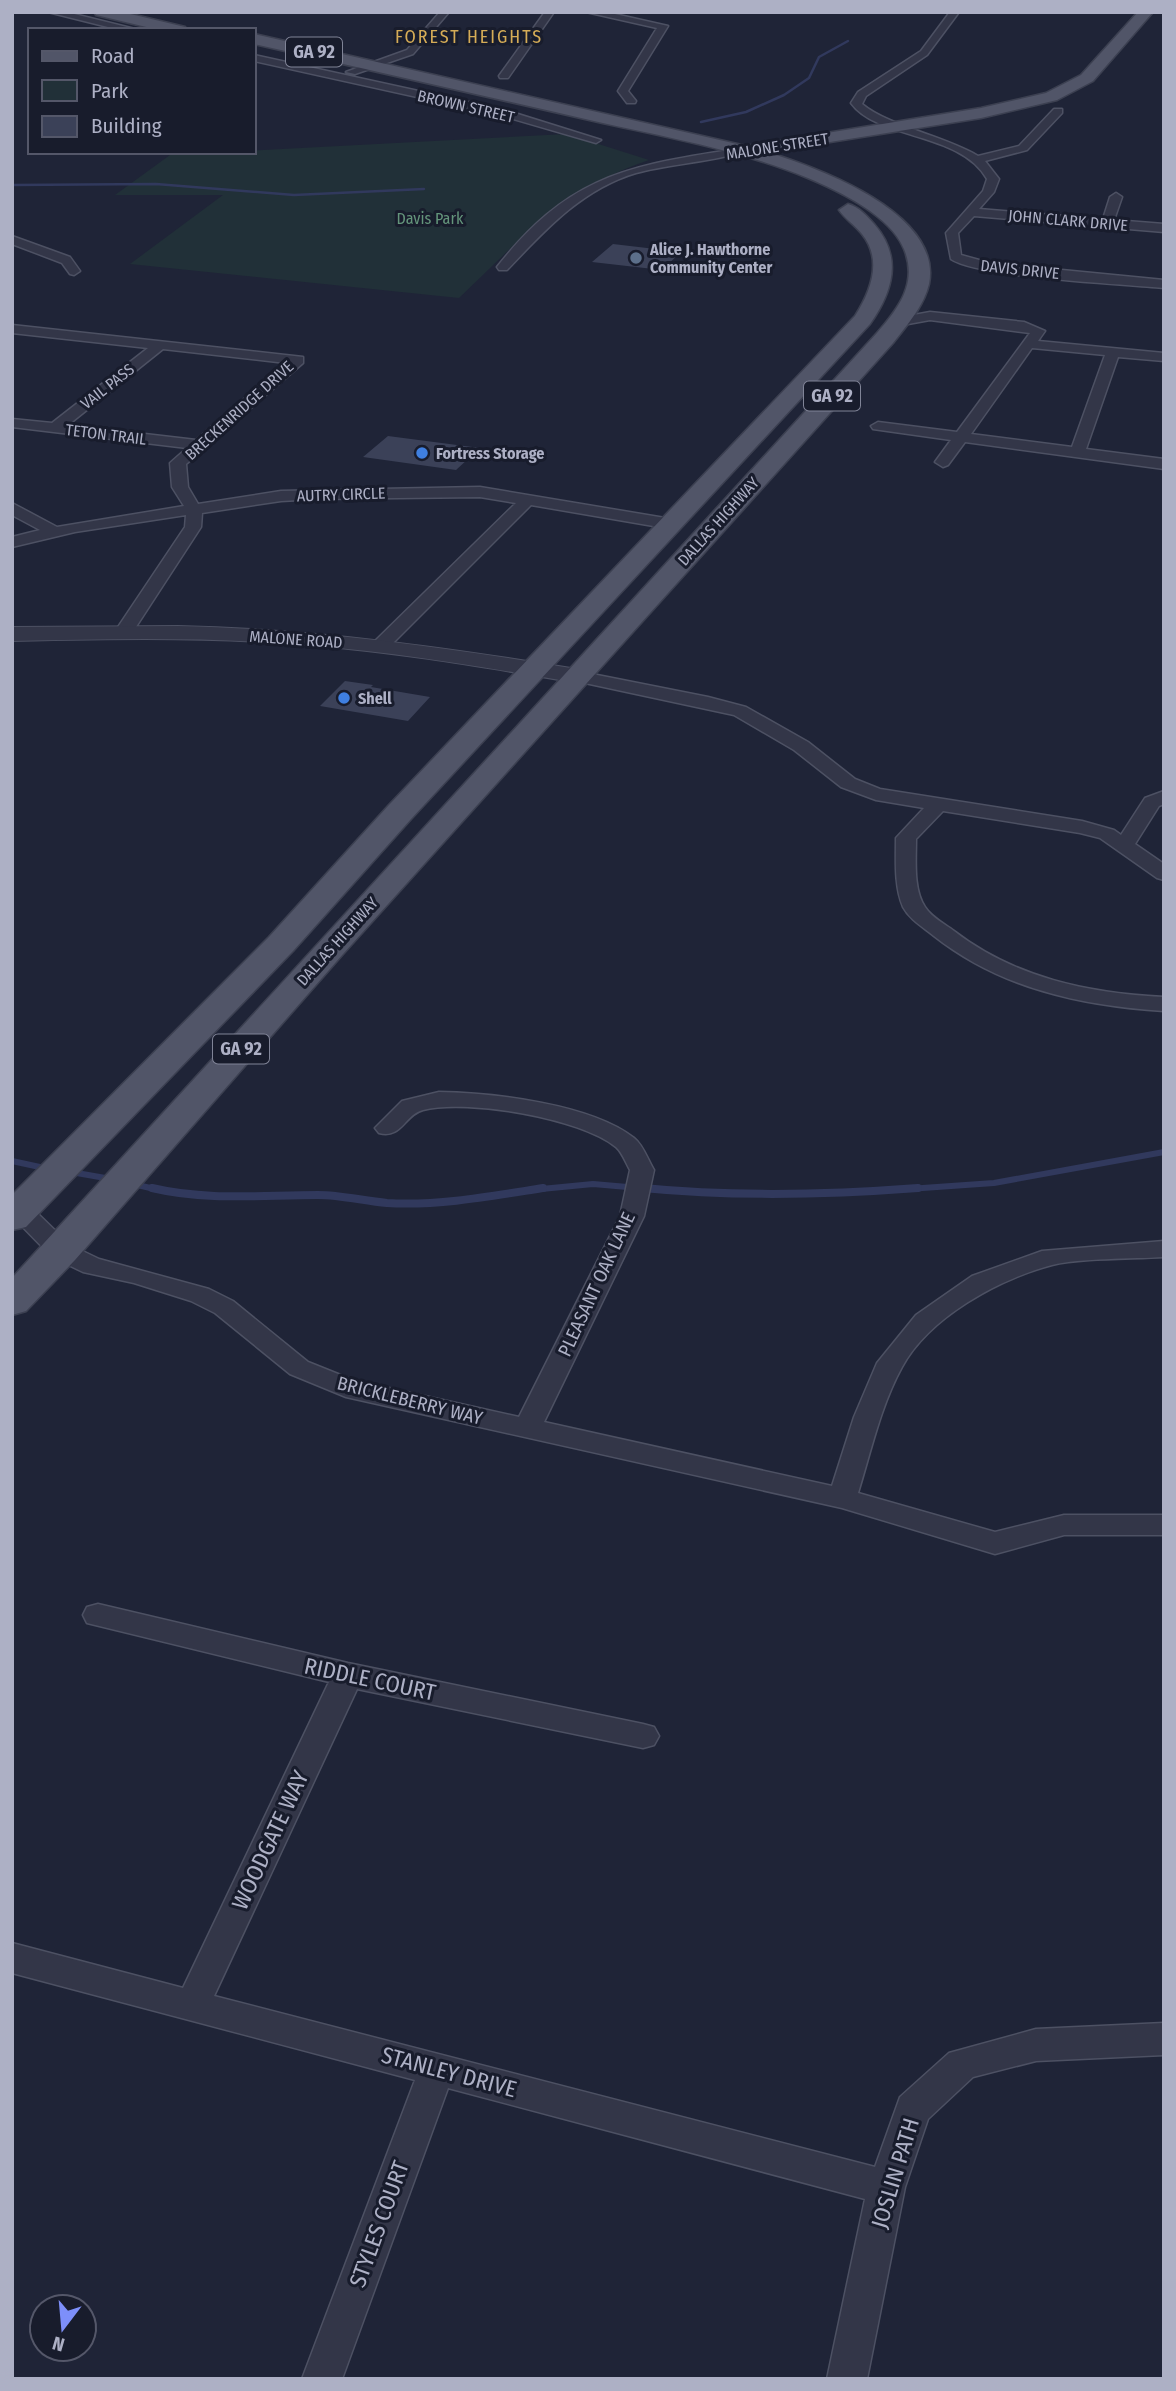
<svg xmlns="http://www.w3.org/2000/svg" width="1176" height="2391" font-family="'Fira Sans Condensed',sans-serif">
	<rect width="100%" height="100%" fill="#1f2437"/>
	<!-- green -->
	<path fill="#213038" d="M567 134 649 160C564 189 522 238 459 298L130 264 223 195H115L170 155Z"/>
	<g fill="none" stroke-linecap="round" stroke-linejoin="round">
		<!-- stream-far2 -->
		<path stroke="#31395d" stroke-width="2.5" d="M701 122 746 112 784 95 809 78 819 57 848 41
			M12 185 156 184 294 195 424 189"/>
		<!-- stream-far1 -->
		<path stroke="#31395d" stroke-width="6" d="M12 1161 49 1169
			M71 1172 111 1179
			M133 1184 159 1190
			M531 1190 593 1184 662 1190
			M894 1190 994 1183 1164 1152"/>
		<!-- stream -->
		<path stroke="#31395d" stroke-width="8" d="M152 1188C207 1201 261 1195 318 1195 341 1195 364 1201 387 1203 439 1206 492 1196 543 1188
			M643 1188C735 1197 826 1195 918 1188"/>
	</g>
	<!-- building -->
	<path fill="#3b4158" d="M613 244 681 252 662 270 592 262Z
		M388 436 480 448 456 470 363 457Z
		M345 681 373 685 371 687 430 697 408 721 320 706Z"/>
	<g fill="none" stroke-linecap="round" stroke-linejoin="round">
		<defs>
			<path id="minor" d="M48 12H66L139 30H120Z
				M440 12H449L413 54 355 74 346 72 407 50Z
				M545 12H554L508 78H500L499 76Z
				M586 12H606L668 26 628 91 636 101 635 103H627L618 91 657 28Z
				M950 12H959L927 55 866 96 862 104C888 126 945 136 978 156L1019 146 1054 109H1062V113L1027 150 985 161 999 179 994 192 979 209 1103 219 1110 197 1116 193 1122 197 1114 220 1164 224V232L974 216 958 233 961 255 990 263 1164 280V288C1123 284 977 277 951 259L946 233 983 191 987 179C961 132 878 140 851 103L858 92 921 51Z
				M254 55 505 110 601 140 596 143 503 116 254 61Z
				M723 151 729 154 727 156C697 163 666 165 636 173 582 189 545 230 507 270H499L497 267C565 181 619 167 723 151Z
				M12 236 70 257 80 271 74 275 70 274 62 263 12 244Z
				M930 312 1024 322 1045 331 1038 341 1164 353V361L1118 357 1086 449 1164 459V469L965 442 948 465 943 467 935 462 951 440 873 429 871 426 878 422 957 432 1030 333 930 320 897 326 890 322 892 319ZM1032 348 1105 355 1072 447 971 434Z
				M12 325 303 357V363L186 464 188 487 198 504 281 491 480 487 671 519 679 524 671 529 531 505 386 650 380 651 371 646 374 642 516 503 480 497 317 499 281 501 202 513 201 527 132 633 129 637H117L114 633 185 527 186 515 75 532 12 547V537L40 530 12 515V503L57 527 184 506 172 487 170 463 187 448 12 427V419L52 423 148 348 12 333ZM163 349 286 363 196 440 68 425Z
				M577 671 708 697 746 707 808 742 855 779 880 789 1082 821 1114 830 1121 835 1145 798 1164 791V804L1159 806 1135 844 1164 864V880L1157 878 1100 838 1080 833 943 811 916 839C916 860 913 889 925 907 931 917 945 924 954 931 1015 978 1088 993 1164 997V1011C1081 1006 1000 988 934 936 923 927 910 920 903 907 894 886 896 860 896 838L924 808 876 800 841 787 794 750 734 715 571 680 568 676 571 672Z
				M439 1092C493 1093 591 1104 634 1138 643 1145 648 1160 654 1170L644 1216 544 1422 832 1486 854 1417 877 1363 916 1315 972 1276 1042 1251 1164 1241V1257C1132 1259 1081 1258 1052 1265 999 1279 929 1317 902 1367 881 1405 871 1451 858 1493L995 1532 1064 1515H1164V1535H1064L995 1554 842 1508 346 1397 290 1374 215 1313 191 1301 134 1283 83 1272 52 1257 12 1216V1204L20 1202 29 1205 70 1245 99 1259 209 1289 233 1301 308 1362 353 1380 519 1417 620 1216 630 1170C626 1163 622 1152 616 1147 580 1118 468 1099 423 1110 404 1115 402 1139 379 1133L375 1128 402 1101Z
				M98 1604 348 1663 643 1724 654 1727 659 1736 654 1745 643 1748 357 1689 214 1996 875 2167 900 2097 949 2053 1036 2029 1164 2023V2055L1036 2061 973 2077 928 2119 905 2187 867 2379H827L865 2199 448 2088 342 2379H302L415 2080 12 1973V1943L183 1988 329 1682 87 1623 83 1615 87 1607Z"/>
			<path id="tertiary" d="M178 626C313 629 444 647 577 669L585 671 588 676 585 681 577 683C478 666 378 649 277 643 189 637 101 639 12 641V627Z"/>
			<path id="primary" d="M94 12H122L185 27 187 30H159L96 15Z
				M1138 12H1153L1093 81 1057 100 981 118 767 152C818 168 943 213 929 284 924 306 907 325 893 343L343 954 75 1260 26 1311 12 1315V1278L877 333C899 308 918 283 904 249 891 216 839 191 808 178 740 150 665 137 594 121 480 95 367 69 254 44V34L746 146 981 108 1046 93 1081 75Z
				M848 204C859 207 867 216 874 224 903 257 893 291 870 324L411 819 293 951 26 1227 12 1230V1195L269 937 389 805 855 316C871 291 883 260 862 234 855 225 845 219 839 210Z"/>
		</defs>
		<!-- minor casing -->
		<use href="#minor" stroke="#4d5163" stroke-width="3"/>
		<!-- tertiary casing -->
		<use href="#tertiary" stroke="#4d5163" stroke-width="2"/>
		<!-- primary casing -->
		<use href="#primary" stroke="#3c4051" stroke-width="3"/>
		<!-- minor -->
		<use href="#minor" fill="#333648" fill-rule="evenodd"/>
		<!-- tertiary -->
		<use href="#tertiary" fill="#333648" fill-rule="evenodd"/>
		<!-- primary -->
		<use href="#primary" fill="#515568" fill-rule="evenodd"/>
	</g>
	<!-- markers -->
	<circle fill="#5c6f8a" stroke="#181c2c" stroke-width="2.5" cx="636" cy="258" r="7"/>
	<g fill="#3f7fe0" stroke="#181c2c" stroke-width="2.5">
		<circle cx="422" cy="453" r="7"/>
		<circle cx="344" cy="698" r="7"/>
	</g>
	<g text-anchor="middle" stroke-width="6" stroke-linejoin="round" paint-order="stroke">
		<!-- far-street labels -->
		<g font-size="16" fill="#adb0c5" stroke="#181c2c">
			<text transform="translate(466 106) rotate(13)" y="6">BROWN STREET</text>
			<text transform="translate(777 146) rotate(-9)" y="6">MALONE STREET</text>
			<text transform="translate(1068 220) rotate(5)" y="6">JOHN CLARK DRIVE</text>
			<text transform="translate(1020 269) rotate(6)" y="6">DAVIS DRIVE</text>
			<text transform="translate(107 386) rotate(-38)" y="6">VAIL PASS</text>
			<text transform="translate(239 410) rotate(-42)" y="6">BRECKENRIDGE DRIVE</text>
			<text transform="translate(106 434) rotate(7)" y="6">TETON TRAIL</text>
			<text transform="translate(341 494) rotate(-2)" y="6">AUTRY CIRCLE</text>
			<text transform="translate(718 521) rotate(-48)" y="6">DALLAS HIGHWAY</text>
			<text transform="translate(296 639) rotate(4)" y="6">MALONE ROAD</text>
			<text transform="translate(337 941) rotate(-48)" y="6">DALLAS HIGHWAY</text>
		</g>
		<!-- far-park labels -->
		<g font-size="16" fill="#64957b" stroke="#181c2c">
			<text x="430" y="224">Davis Park</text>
		</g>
		<!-- far-poi labels -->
		<g font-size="16" font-weight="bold" fill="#adb0c5" stroke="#181c2c" text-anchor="start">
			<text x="650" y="255">Alice J. Hawthorne<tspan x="650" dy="18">Community Center</tspan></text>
			<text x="436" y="459">Fortress Storage</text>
			<text x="358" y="704">Shell</text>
		</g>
		<!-- far-neighbourhood labels -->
		<g font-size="18" letter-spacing="2" fill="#d5ac57" stroke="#181c2c">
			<text x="469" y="43">FOREST HEIGHTS</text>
		</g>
		<!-- shield labels -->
		<g fill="#181c2c" stroke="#808497" stroke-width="2">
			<rect x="286" y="37.5" width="56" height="29" rx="5"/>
			<rect x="804" y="381.5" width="56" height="29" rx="5"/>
			<rect x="213" y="1034.5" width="56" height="29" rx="5"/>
		</g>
		<g font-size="18" font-weight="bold" fill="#adb0c5">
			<text x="314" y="58">GA 92</text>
			<text x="832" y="402">GA 92</text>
			<text x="241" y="1055">GA 92</text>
		</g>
		<!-- street labels -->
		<g font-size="19" fill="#adb0c5" stroke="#181c2c">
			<text transform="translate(596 1284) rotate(-65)" y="7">PLEASANT OAK LANE</text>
			<text transform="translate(410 1400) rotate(14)" y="7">BRICKLEBERRY WAY</text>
		</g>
		<!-- near-street labels -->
		<g font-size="23" fill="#adb0c5" stroke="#181c2c">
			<text transform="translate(370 1679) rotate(12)" y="8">RIDDLE COURT</text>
			<text transform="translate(270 1840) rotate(-65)" y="8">WOODGATE WAY</text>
			<text transform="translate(449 2072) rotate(15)" y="8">STANLEY DRIVE</text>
			<text transform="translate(895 2173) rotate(-73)" y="8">JOSLIN PATH</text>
			<text transform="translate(379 2224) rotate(-70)" y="8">STYLES COURT</text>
		</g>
	</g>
	<!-- border -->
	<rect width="1176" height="2391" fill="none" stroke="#adb0c5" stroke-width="28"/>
	<!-- legend -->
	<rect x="28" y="28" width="228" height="126" fill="#181c2c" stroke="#545769" stroke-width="2"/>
	<rect x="42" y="51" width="35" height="10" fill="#515568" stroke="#545769" stroke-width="2"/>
	<text x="91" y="63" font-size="21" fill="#adb0c5">Road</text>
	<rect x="42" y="80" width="35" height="21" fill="#213038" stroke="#545769" stroke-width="2"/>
	<text x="91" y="98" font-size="21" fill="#adb0c5">Park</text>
	<rect x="42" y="116" width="35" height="21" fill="#3b4158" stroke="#545769" stroke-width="2"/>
	<text x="91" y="133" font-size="21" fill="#adb0c5">Building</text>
	<!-- north arrow -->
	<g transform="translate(63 2328) rotate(196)"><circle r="33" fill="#181c2c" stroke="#545769" stroke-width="2"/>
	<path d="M0-5L12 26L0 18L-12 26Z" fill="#7d8ffa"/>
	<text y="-10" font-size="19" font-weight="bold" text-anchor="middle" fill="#adb0c5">N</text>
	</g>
</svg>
